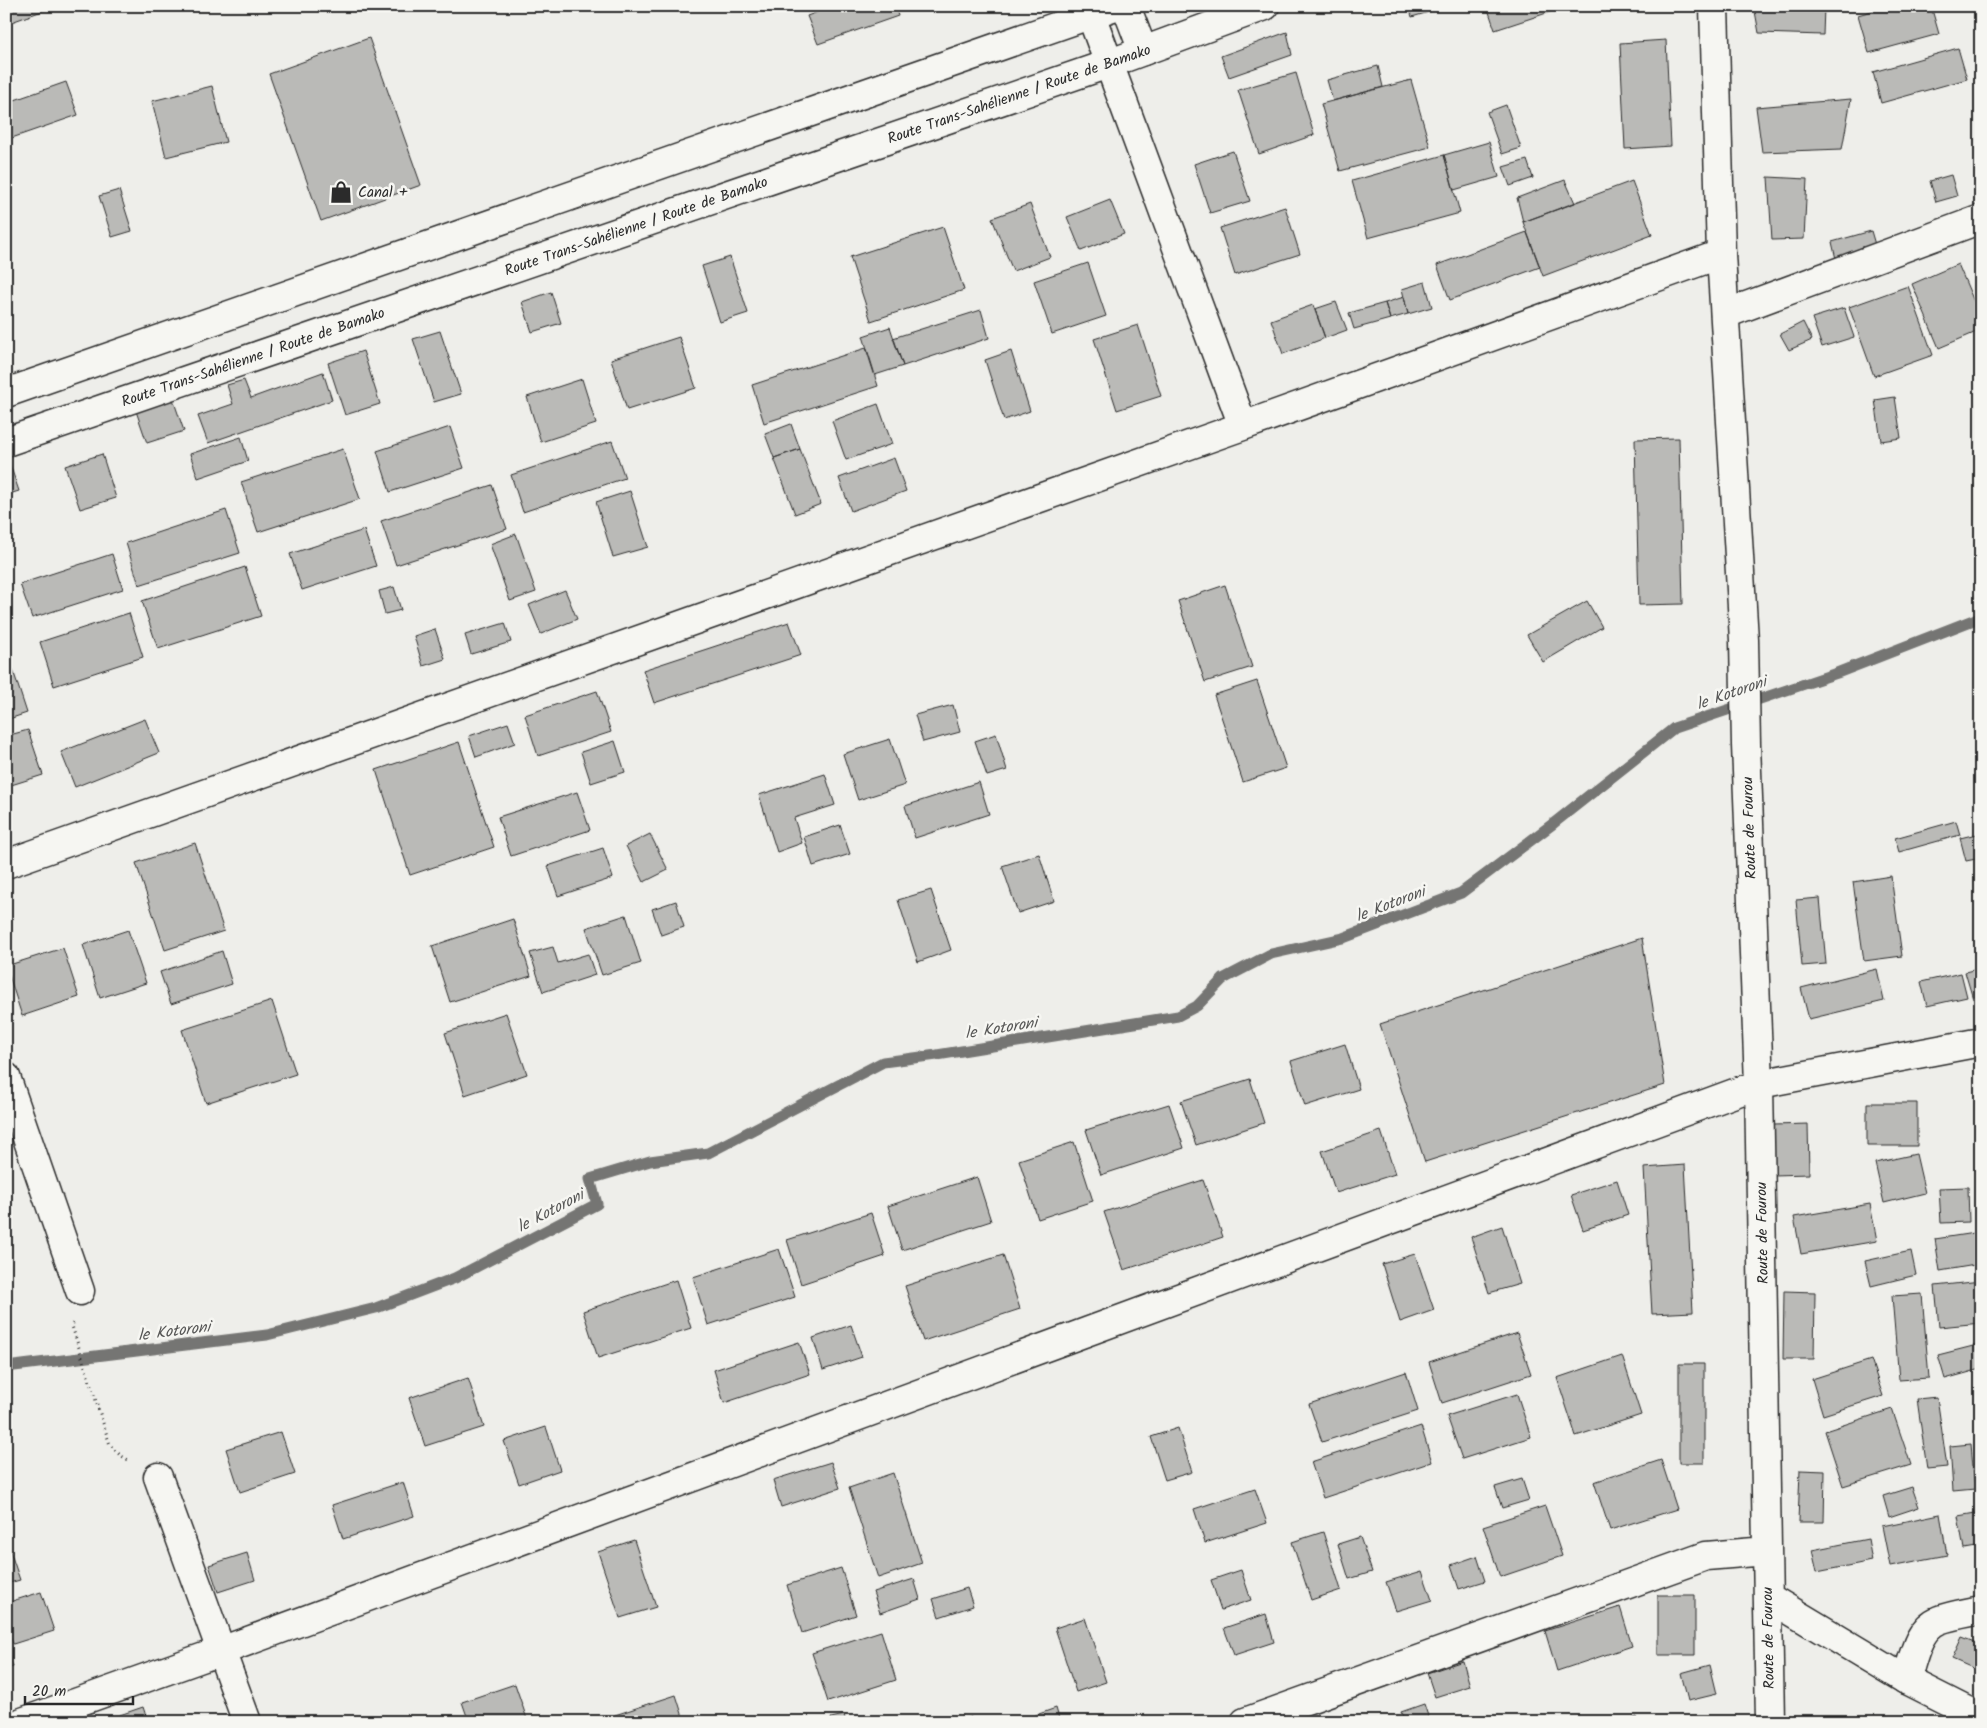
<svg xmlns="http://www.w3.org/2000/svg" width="1987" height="1728" font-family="Kalam,sans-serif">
	<rect width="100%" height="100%" fill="#eeeeea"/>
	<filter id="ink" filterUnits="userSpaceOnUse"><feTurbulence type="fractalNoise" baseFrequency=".02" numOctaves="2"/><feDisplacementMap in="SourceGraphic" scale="10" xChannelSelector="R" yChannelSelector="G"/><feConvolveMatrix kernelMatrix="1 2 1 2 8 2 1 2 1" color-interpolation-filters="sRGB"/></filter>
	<g filter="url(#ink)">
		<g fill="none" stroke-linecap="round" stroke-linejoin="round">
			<!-- stream -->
			<path stroke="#757573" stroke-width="11" d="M6 1367 267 1335 376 1308 455 1278 597 1204 590 1179 650 1161 708 1153 883 1062 937 1055 1178 1016 1197 1006 1223 979 1271 954 1343 938 1461 893 1554 823 1674 728 1837 673 1981 617"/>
		</g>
		<!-- building -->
		<path fill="#babab7" stroke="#2b2b2b" d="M6 6H56L6 24Z
			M834 6H895L898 16 818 44 807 16Z
			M1409 6H1449L1412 17Z
			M1487 6H1568L1495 30Z
			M1754 6 1824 7 1823 35 1759 33Z
			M1888 6H1931L1939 34 1869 53 1858 15Z
			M1974 6H1981V13L1978 15Z
			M1287 32 1292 55 1229 77 1221 56Z
			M369 38 421 185 321 221 269 74Z
			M1666 40 1671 146 1625 149 1620 43Z
			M1958 48 1967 79 1881 103 1873 72Z
			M1378 66 1383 87 1333 101 1327 80Z
			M1296 73 1314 135 1259 154 1238 90Z
			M1411 80 1430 147 1340 171 1321 104Z
			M66 82 78 115 6 140V103Z
			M212 86 226 142 166 157 152 101Z
			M1851 99 1842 149 1762 152 1756 107Z
			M1506 105 1521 148 1502 154 1487 112Z
			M1489 142 1499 177 1454 190 1444 155Z
			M1233 151 1250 201 1210 213 1194 164Z
			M1444 155 1460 213 1368 238 1352 181Z
			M1527 160 1533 178 1510 186 1503 167Z
			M1951 175 1957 196 1936 202 1930 181Z
			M1768 177 1807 179 1804 239 1772 240Z
			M1565 180 1575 203 1523 222 1517 198Z
			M1632 181 1652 235 1543 276 1523 222Z
			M119 190 132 231 112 237 99 196Z
			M1110 200 1124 234 1081 251 1067 217Z
			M1030 204 1050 257 1013 271 992 218Z
			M1285 207 1300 254 1235 275 1220 228Z
			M943 227 964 290 871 321 850 257Z
			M1871 231 1876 248 1836 259 1832 242Z
			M1527 232 1540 267 1450 300 1437 265Z
			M730 257 748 313 720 322 702 266Z
			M1088 263 1106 316 1052 334 1034 281Z
			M1958 264 1981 318V330L1939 348 1912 284Z
			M1425 282 1432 307 1408 314 1402 289Z
			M1908 286 1933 355 1874 376 1849 307Z
			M551 292 561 323 532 332 522 302Z
			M1404 297 1408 314 1390 319 1385 303Z
			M1336 302 1347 330 1325 338 1315 309Z
			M1385 303 1390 319 1354 329 1349 313Z
			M1313 305 1325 338 1283 354 1271 320Z
			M1844 308 1854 337 1822 347 1812 318Z
			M981 310 989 338 903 366 893 338Z
			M1803 322 1812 340 1789 350 1780 334Z
			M1138 325 1161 396 1117 410 1094 339Z
			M890 327 903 366 875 375 863 336Z
			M440 331 461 394 434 402 413 339Z
			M679 337 696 388 627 410 611 359Z
			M866 348 878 386 764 423 752 385Z
			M363 351 380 404 345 415 328 363Z
			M1011 351 1030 411 1004 420 985 360Z
			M323 372 332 400 208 443 198 416 233 404 227 385 244 380 251 398Z
			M582 379 596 424 541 442 527 397Z
			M1895 397 1901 438 1881 441 1875 400Z
			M173 399 184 431 147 443 136 411Z
			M878 404 892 444 846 460 832 421Z
			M791 424 800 449 774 458 765 434Z
			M450 427 464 468 390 492 377 451Z
			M241 437 248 461 198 478 190 454Z
			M1679 438 1683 604 1639 605 1635 439Z
			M612 441 625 478 523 512 511 475Z
			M343 449 360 499 258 532 241 482Z
			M800 449 821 504 795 514 774 458Z
			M6 453 19 491 6 495Z
			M102 454 116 498 80 509 65 466Z
			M894 458 906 491 851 511 839 478Z
			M492 485 507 529 396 565 381 521Z
			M630 491 648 547 613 557 596 502Z
			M226 510 240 553 139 585 126 543Z
			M364 530 376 566 302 590 290 554Z
			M516 534 536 592 510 601 490 544Z
			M112 554 123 589 32 618 20 584Z
			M245 567 261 616 158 649 142 601Z
			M1225 585 1252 667 1205 682 1178 601Z
			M394 587 401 610 385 614 379 591Z
			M565 590 577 619 541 634 529 605Z
			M1587 601 1602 627 1543 662 1527 635Z
			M129 613 143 657 54 686 40 642Z
			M789 622 801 655 654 703 643 670Z
			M505 623 511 642 471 654 465 635Z
			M435 629 445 659 423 666 414 636Z
			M10 661 27 713 6 720V662Z
			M1257 681 1286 768 1243 782 1214 695Z
			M597 691 611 732 538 756 525 715Z
			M953 705 960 732 923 742 915 715Z
			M145 719 159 753 75 787 61 752Z
			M508 723 515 743 476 757 469 736Z
			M28 730 43 775 8 786 6 779V736Z
			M996 734 1007 770 987 776 975 741Z
			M890 739 905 785 858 800 843 754Z
			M615 741 625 772 591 783 581 752Z
			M459 742 494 847 410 875 376 770Z
			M825 774 835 805 794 818 802 843 777 852 759 795Z
			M979 782 989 814 915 838 905 806Z
			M577 792 590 830 511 856 498 817Z
			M1956 821 1960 835 1899 852 1895 838Z
			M840 825 850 854 813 866 804 837Z
			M1981 833V858L1966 861 1960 838Z
			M650 834 668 870 644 882 626 846Z
			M195 843 224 931 165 950 136 863Z
			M603 848 613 878 558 896 548 866Z
			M1039 854 1054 901 1018 913 1002 866Z
			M1891 876 1902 956 1864 961 1853 882Z
			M931 890 951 950 918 962 898 900Z
			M1820 898 1826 964 1802 966 1796 900Z
			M676 901 684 927 661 935 652 909Z
			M626 915 641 963 602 975 586 928Z
			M513 919 531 976 450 1002 432 946Z
			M128 930 146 983 100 998 83 945Z
			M1642 938 1665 1085 1425 1162 1380 1024Z
			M553 947 558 963 588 954 595 975 543 992 530 953Z
			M63 948 79 997 22 1016 6 966Z
			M222 951 232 984 171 1004 160 972Z
			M1981 968V997L1973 999 1965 972Z
			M1877 969 1884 1001 1809 1019 1801 988Z
			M1961 973 1967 997 1927 1006 1921 982Z
			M272 1001 296 1074 206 1103 182 1030Z
			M506 1013 527 1074 465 1095 445 1033Z
			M1345 1044 1359 1089 1305 1106 1291 1061Z
			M1250 1079 1264 1123 1196 1145 1181 1101Z
			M1867 1103H1917V1146H1867Z
			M1169 1104 1184 1148 1101 1175 1086 1130Z
			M1808 1124 1809 1174 1774 1175V1125Z
			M1381 1131 1395 1174 1336 1193 1322 1151Z
			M1074 1142 1093 1201 1038 1219 1019 1160Z
			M1916 1154 1925 1193 1884 1203 1875 1163Z
			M1685 1165 1693 1312 1652 1314 1644 1168Z
			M977 1177 991 1221 902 1250 888 1206Z
			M1203 1180 1223 1237 1124 1270 1104 1212Z
			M1617 1180 1628 1215 1583 1230 1571 1195Z
			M1968 1187 1969 1222 1941 1223 1939 1188Z
			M1870 1204 1877 1241 1801 1254 1794 1217Z
			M871 1213 885 1256 801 1284 787 1240Z
			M1502 1226 1520 1284 1489 1293 1471 1237Z
			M1981 1232V1264L1940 1271 1935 1239Z
			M779 1249 795 1297 708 1325 693 1277Z
			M1911 1251 1916 1275 1871 1286 1865 1261Z
			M1415 1254 1434 1310 1400 1322 1382 1264Z
			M1003 1255 1020 1309 923 1341 905 1286Z
			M676 1280 691 1328 598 1358 583 1311Z
			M1981 1281V1323L1939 1327 1935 1286Z
			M1784 1291 1815 1292 1814 1359H1783Z
			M1922 1294 1929 1378 1899 1380 1892 1296Z
			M851 1325 862 1357 823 1370 813 1338Z
			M1517 1333 1531 1374 1442 1403 1429 1362Z
			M799 1342 810 1374 724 1403 714 1370Z
			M1981 1344V1369L1945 1379 1938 1355Z
			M1622 1356 1641 1415 1576 1436 1557 1378Z
			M1871 1360 1883 1396 1823 1415 1812 1379Z
			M1679 1364H1704V1463H1679Z
			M1406 1372 1418 1411 1322 1442 1309 1404Z
			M468 1378 484 1427 425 1446 409 1398Z
			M1517 1394 1531 1437 1462 1459 1447 1416Z
			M1937 1397 1947 1467 1927 1469 1917 1399Z
			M1892 1409 1911 1465 1843 1486 1825 1431Z
			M1421 1426 1432 1462 1323 1498 1311 1462Z
			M546 1427 560 1470 519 1484 504 1441Z
			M1178 1428 1192 1472 1165 1480 1151 1437Z
			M281 1432 295 1474 240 1492 226 1449Z
			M1971 1444 1975 1489 1953 1491 1950 1446Z
			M1661 1460 1677 1509 1610 1530 1594 1482Z
			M831 1462 840 1488 781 1507 773 1480Z
			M1800 1470 1825 1471 1824 1522H1798Z
			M893 1473 922 1563 878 1578 849 1488Z
			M1522 1479 1529 1500 1502 1508 1495 1487Z
			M403 1482 414 1516 343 1539 332 1505Z
			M1912 1487 1919 1507 1889 1517 1883 1496Z
			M1255 1489 1267 1523 1205 1543 1194 1509Z
			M1545 1506 1562 1556 1500 1577 1483 1526Z
			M1981 1512V1546L1964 1549 1958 1516Z
			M1940 1514 1947 1555 1890 1566 1882 1526Z
			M1323 1532 1341 1590 1311 1600 1292 1542Z
			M1360 1537 1372 1572 1349 1579 1338 1544Z
			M1868 1539 1872 1561 1817 1572 1812 1550Z
			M634 1540 656 1607 620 1618 598 1552Z
			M8 1545 20 1580 6 1584V1546Z
			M247 1553 255 1580 218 1592 209 1565Z
			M1477 1556 1485 1581 1459 1589 1451 1565Z
			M841 1568 856 1615 802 1633 787 1585Z
			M1241 1570 1251 1600 1221 1610 1211 1580Z
			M1422 1571 1432 1600 1396 1611 1386 1582Z
			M914 1579 920 1599 880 1613 873 1592Z
			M967 1588 973 1606 939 1617 933 1599Z
			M41 1592 54 1631 13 1644 6 1623V1603Z
			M1658 1595H1695V1655H1658Z
			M1620 1607 1632 1646 1557 1671 1545 1631Z
			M1266 1614 1274 1642 1234 1655 1224 1628Z
			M1085 1618 1106 1682 1076 1692 1055 1628Z
			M881 1631 896 1680 828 1702 812 1653Z
			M1962 1637 1981 1644V1656L1975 1669 1952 1659Z
			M6 1645 13 1667 6 1669Z
			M1463 1661 1470 1686 1435 1697 1427 1673Z
			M1710 1665 1717 1694 1688 1701 1681 1673Z
			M515 1684 528 1722H469L462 1702Z
			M676 1695 683 1717 670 1722H617L615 1715Z
			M1424 1704 1430 1722H1405L1401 1712Z
			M143 1707 148 1722H115L114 1717Z
			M1056 1708 1060 1722H1016Z
			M844 1715 846 1722H832L831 1718Z
			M1323 1715 1325 1722H1303Z
			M971 1717 972 1722H957Z
			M1637 1717 1639 1722H1623Z"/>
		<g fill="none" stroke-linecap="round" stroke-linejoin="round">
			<defs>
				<path id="street" d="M1091 15 1243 426
					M1725 314 1981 219
					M6 864 1243 426 1721 254
					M6 1077 80 1291
					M158 1477 247 1722
					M1906 1680C1913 1660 1917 1629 1939 1620 1952 1615 1967 1613 1981 1610
					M22 1722 221 1651 1759 1084 1981 1042"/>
				<path id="secondary" d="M1126 6 1143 51
					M1714 6 1721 254 1744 640 1746 745 1759 1084 1770 1722
					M1768 1597 1906 1680 1981 1718
					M1245 1722 1706 1556 1767 1551"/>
				<path id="highway" d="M6 393 1115 6
					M6 442 1108 64 1265 6"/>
			</defs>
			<!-- street casing -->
			<use href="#street" stroke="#2b2b2b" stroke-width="31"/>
			<!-- secondary casing -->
			<use href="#secondary" stroke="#2b2b2b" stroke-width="31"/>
			<!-- highway casing -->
			<use href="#highway" stroke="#2b2b2b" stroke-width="31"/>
			<!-- path -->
			<path stroke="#2b2b2b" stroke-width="3" stroke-dasharray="1 4" stroke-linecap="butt" d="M73 1323 72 1326 110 1445 120 1455 130 1461"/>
			<!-- street -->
			<use href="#street" stroke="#f6f6f2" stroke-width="28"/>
			<!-- secondary -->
			<use href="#secondary" stroke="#f6f6f2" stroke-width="28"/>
			<!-- highway -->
			<use href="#highway" stroke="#f6f6f2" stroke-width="28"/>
		</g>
	</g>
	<!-- icons -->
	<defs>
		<symbol id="shop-bare" viewBox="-9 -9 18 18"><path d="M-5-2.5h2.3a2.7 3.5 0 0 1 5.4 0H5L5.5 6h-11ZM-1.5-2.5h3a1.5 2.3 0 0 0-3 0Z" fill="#2b2b2b" stroke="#f6f6f2" stroke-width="2.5" paint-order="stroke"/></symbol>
	</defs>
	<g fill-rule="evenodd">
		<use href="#shop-bare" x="325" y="176" width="32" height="32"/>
	</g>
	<g text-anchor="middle" stroke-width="5" stroke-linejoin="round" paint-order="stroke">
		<!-- street labels -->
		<g font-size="15" fill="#2b2b2b" stroke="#f6f6f2">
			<text transform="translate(1019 94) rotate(-19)" y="5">Route Trans-Sahélienne / Route de Bamako</text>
			<text transform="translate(636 226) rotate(-19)" y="5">Route Trans-Sahélienne / Route de Bamako</text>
			<text transform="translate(253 357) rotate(-19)" y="5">Route Trans-Sahélienne / Route de Bamako</text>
			<text transform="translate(1749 828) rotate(-92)" y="5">Route de Fourou</text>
			<text transform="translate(1762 1233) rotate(-91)" y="5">Route de Fourou</text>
			<text transform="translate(1768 1638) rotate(-91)" y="5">Route de Fourou</text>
		</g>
		<!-- poi labels -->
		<g font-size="15" fill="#2b2b2b" stroke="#f6f6f2" text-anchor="start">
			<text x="358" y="197">Canal +</text>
		</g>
		<!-- water labels -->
		<g font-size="16" font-style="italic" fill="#565655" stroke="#f6f6f2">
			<text transform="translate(1731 692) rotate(-19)" y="6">le Kotoroni</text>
			<text transform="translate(1390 903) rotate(-21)" y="6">le Kotoroni</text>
			<text transform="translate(1001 1027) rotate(-9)" y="6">le Kotoroni</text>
			<text transform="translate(550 1210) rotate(-28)" y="6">le Kotoroni</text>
			<text transform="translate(174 1330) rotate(-7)" y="6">le Kotoroni</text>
		</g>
	</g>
	<!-- margin -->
	<rect width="1987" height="1728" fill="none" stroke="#f6f6f2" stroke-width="25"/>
	<rect x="12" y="12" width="1962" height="1703" fill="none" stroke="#2b2b2b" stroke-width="2" filter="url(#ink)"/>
	<!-- scale -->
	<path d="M25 1696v8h108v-8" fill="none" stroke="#2b2b2b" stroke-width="2.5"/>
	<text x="32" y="1696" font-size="15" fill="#2b2b2b" stroke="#f6f6f2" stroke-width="4" paint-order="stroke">20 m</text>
</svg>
